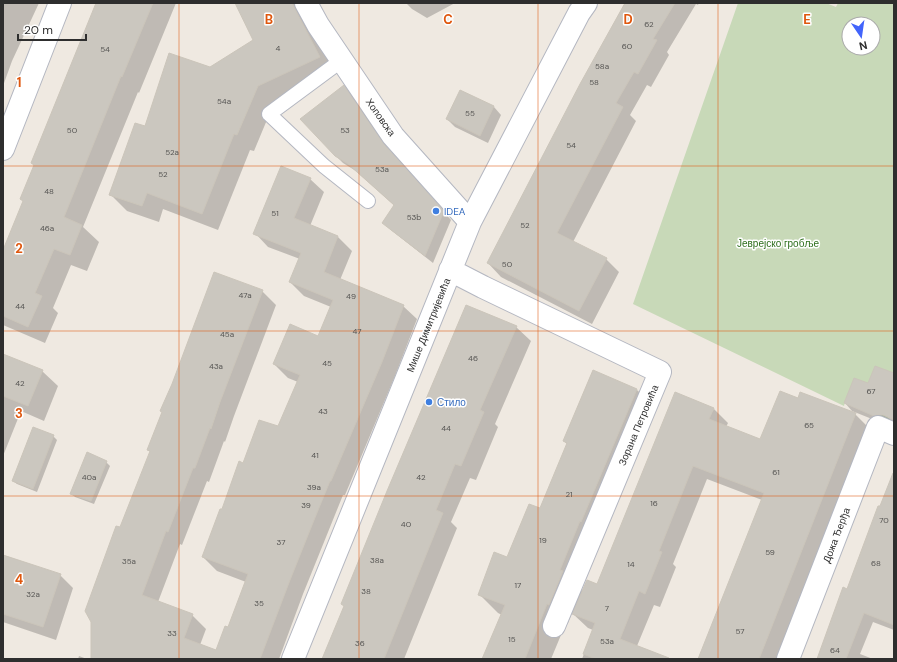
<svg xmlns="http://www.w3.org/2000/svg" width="897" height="662" font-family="'DM Sans',sans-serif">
	<rect width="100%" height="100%" fill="#efe9e1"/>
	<!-- cemetery -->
	<path fill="#c8d9b8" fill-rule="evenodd" d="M738 3H826L836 7 838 3H894V417L890 415 888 421 864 411 846 398 844 406 633 304ZM849 24H873V48H849Z"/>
	<!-- shadow -->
	<path fill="#0003" d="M3 3H39L12 61 3 86Z
		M97 3H176L139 93 138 92 83 227 99 242 87 271 71 265 53 308 58 313 45 343 3 325V252L24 202 35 166 32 163Z
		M237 3H299L336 74 274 103 254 151 250 150 218 230 163 209 159 222 127 211 110 194 146 128 210 68 254 40Z
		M406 3H455L427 18 412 9Z
		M625 3H699L698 5 696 4 667 52 669 55 651 87 647 85 630 115 636 121 573 242 606 259 619 272 592 324 501 277 488 263Z
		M343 86 351 94 391 153 451 220 433 263 391 230 383 222 395 206 356 171 343 163 335 155Z
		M461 91 494 107 501 115 488 143 455 127 447 119Z
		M310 179 324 192 310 226 338 237 352 251 340 280 403 306 417 319 395 376 345 495H343L303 594 279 659H92L120 529 151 452 148 449 262 291 276 305 234 416 225 442 224 441 209 482 207 481 182 545 180 544 158 602 192 615 206 629 200 645 216 651 229 629 246 582 217 571 203 557 243 464 279 428 298 382 288 378 274 364 319 337 331 307 304 296 290 282 300 259 268 247 255 233Z
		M516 327 531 341 495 424 498 427 476 480 470 478 451 522 457 528 404 659H324Z
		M3 355 42 371 58 386 44 421 21 411 3 456Z
		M593 371 637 390 656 408 579 588 583 592 598 585 714 409 728 423 726 427 761 440 798 399 855 414 869 428 778 659H699L762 500 707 479 673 564 676 567 660 607 654 605 637 646 669 659H582L593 630 588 628 572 613 568 623H566L551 659H483L502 615 498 613 479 594 508 558 540 510 568 445 564 441Z
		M894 374V424L882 423 852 411 845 403 869 385Z
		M53 436 57 440 37 492 17 484 13 481Z
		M106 462 110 466 94 504 75 497 71 493Z
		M894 473V630L873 622 860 654 873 659H818L848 590Z
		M3 555 60 575 73 588 56 640 3 622Z
		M79 656 87 659H78Z"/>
	<!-- building -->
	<path fill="#cbc7bf" stroke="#cbc5ba" d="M96 3H153L122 77 121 76 64 217 82 225 70 255 54 249 35 293 42 296 28 327 3 316V250L23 201 20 199 34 165 31 163Z
		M235 3H292L320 57 258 86 237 135 234 134 202 214 147 193 142 206 109 195 135 123 145 126 169 53 210 67 253 40Z
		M625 3H675L653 39 657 40 638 74 634 72 616 103 623 107 557 233 607 258 579 311 487 263 580 84Z
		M344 85 384 144 444 211 425 256 382 223 394 205 348 164 335 156 300 119Z
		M460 90 494 106 480 136 446 119Z
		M281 166 311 178 294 218 338 236 324 272 404 305 382 362 331 481H330L314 520 290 580 260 659H91V622L85 611 116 526 120 527 150 451 147 450 162 412 160 411 172 384 214 272 263 290 220 402 211 429 210 428 195 468H193L168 532 166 531 142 595 193 614 184 638 216 650 225 626 228 627 248 574 202 557 220 509H222L239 461 243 463 259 420 278 426 300 375 273 364 290 324 318 336 333 300 289 282 301 253 253 234Z
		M466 305 517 326 480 410 484 412 461 466 455 464 436 510 443 513 384 659H322L344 606 341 604 387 491Z
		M3 354 43 370 28 406 3 396Z
		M875 366 894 373V420L883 415H877L874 416 844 403 854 378 868 383Z
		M593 370 637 389 581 522 580 521 560 570 563 571 549 605 547 604 525 659H482L505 605 478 595 494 552 507 557 529 504 540 508 567 443 563 441Z
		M780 391 798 398 800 392 856 413 759 659H698L764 493 693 466 659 551 662 552 645 594 639 591 620 639 669 658 668 659H596L583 654 595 623 572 614 587 580 597 584 675 392 714 408 709 419 760 439Z
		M33 427 54 435 33 489 12 481Z
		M87 452 107 461 91 501 70 494Z
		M893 473H894V625L864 613 846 659H817L843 587 847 589 878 506H880Z
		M3 555 61 574 43 627 3 614Z"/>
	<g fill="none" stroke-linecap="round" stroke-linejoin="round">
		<defs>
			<path id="lane" d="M342 60 269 114 324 166 368 201"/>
			<path id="street" d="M306 3 318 25 393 136 470 222
				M3 149 60 3
				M450 270 483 287 660 372 554 626
				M293 659 470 222 579 13 586 3
				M788 659 878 427 894 434"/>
		</defs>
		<!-- lane casing -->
		<use href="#lane" stroke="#b4b7c1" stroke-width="16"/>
		<!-- street casing -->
		<use href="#street" stroke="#b4b7c1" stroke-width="24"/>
		<!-- lane -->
		<use href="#lane" stroke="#fff" stroke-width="14"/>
		<!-- street -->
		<use href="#street" stroke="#fff" stroke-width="22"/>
	</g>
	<!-- grid -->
	<path fill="none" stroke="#df570e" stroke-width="1" stroke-opacity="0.55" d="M179 3V659M359 3V659M538 3V659M718 3V659M3 166H894M3 331H894M3 496H894"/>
	<!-- markers -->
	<g fill="#3f7fe0" stroke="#fff" stroke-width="1.5">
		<circle cx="436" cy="211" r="4"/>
		<circle cx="429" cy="402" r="4"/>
	</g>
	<g text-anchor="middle" stroke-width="3" stroke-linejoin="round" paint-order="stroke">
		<!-- number labels -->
		<g font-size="8" fill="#555452">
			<text x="649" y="27">62</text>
			<text x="627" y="49">60</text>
			<text x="278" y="51">4</text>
			<text x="105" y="52">54</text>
			<text x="602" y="69">58a</text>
			<text x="594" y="85">58</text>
			<text x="224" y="104">54a</text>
			<text x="470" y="116">55</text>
			<text x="72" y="133">50</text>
			<text x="345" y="133">53</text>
			<text x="571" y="148">54</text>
			<text x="172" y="155">52a</text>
			<text x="382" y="172">53a</text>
			<text x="163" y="177">52</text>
			<text x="49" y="194">48</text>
			<text x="275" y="216">51</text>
			<text x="414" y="220">53b</text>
			<text x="525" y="228">52</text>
			<text x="47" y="231">46a</text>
			<text x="507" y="267">50</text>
			<text x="245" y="298">47a</text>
			<text x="351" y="299">49</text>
			<text x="20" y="309">44</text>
			<text x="357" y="334">47</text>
			<text x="227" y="337">45a</text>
			<text x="473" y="361">46</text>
			<text x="327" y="366">45</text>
			<text x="216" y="369">43a</text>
			<text x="20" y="386">42</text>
			<text x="871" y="394">67</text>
			<text x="323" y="414">43</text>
			<text x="809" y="428">65</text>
			<text x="446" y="431">44</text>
			<text x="315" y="458">41</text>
			<text x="776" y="475">61</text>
			<text x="89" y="480">40a</text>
			<text x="421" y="480">42</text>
			<text x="314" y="490">39a</text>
			<text x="569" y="497">21</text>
			<text x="654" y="506">16</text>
			<text x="306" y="508">39</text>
			<text x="884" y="523">70</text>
			<text x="406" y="527">40</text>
			<text x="543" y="543">19</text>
			<text x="281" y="545">37</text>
			<text x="770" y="555">59</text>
			<text x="377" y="563">38a</text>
			<text x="129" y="564">35a</text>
			<text x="876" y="566">68</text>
			<text x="631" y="567">14</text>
			<text x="518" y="588">17</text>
			<text x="366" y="594">38</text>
			<text x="33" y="597">32a</text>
			<text x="259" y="606">35</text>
			<text x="607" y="611">7</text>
			<text x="740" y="634">57</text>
			<text x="172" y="636">33</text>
			<text x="512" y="642">15</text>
			<text x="607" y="644">53a</text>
			<text x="360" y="646">36</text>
			<text x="835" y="653">64</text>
		</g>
		<!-- street labels -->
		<g font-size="10" fill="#2e2e2e" stroke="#fff">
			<text transform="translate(381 117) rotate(55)" y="4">Хоповска</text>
			<text transform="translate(428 325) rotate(-68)" y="4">Мише Димитријевића</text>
			<text transform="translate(638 425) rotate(-67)" y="4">Зорана Петровића</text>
			<text transform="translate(836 535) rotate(-69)" y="4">Дожа Ђерђа</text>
		</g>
		<!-- shop labels -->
		<g font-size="10" fill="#366cbe" stroke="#fff" text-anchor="start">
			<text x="444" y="215">IDEA</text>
			<text x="437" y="406">Стило</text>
		</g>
		<!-- park labels -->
		<g font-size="10" fill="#2c6e1b" stroke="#fff">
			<text x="778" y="247">Јеврејско гробље</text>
		</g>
	</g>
	<g font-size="13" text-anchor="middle" font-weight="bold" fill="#df570e" stroke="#fff" stroke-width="3" stroke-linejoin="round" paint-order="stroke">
		<text x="269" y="24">B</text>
		<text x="448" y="24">C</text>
		<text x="628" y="24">D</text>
		<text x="807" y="24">E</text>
		<text x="19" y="87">1</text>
		<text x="19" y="253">2</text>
		<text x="19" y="418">3</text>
		<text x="19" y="584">4</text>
	</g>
	<!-- border -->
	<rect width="897" height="662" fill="none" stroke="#2e2e2e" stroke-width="8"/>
	<!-- north arrow -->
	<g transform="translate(861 36) rotate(167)"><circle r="19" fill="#ffffff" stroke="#ababab"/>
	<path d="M0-3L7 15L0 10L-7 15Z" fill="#4264fb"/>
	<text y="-6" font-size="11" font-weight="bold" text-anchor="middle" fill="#2e2e2e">N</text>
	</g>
	<!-- scale -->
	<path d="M18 34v6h68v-6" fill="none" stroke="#2e2e2e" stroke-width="2"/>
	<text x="24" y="34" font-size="12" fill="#2e2e2e" stroke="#ffffff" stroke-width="3" paint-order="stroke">20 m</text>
</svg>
